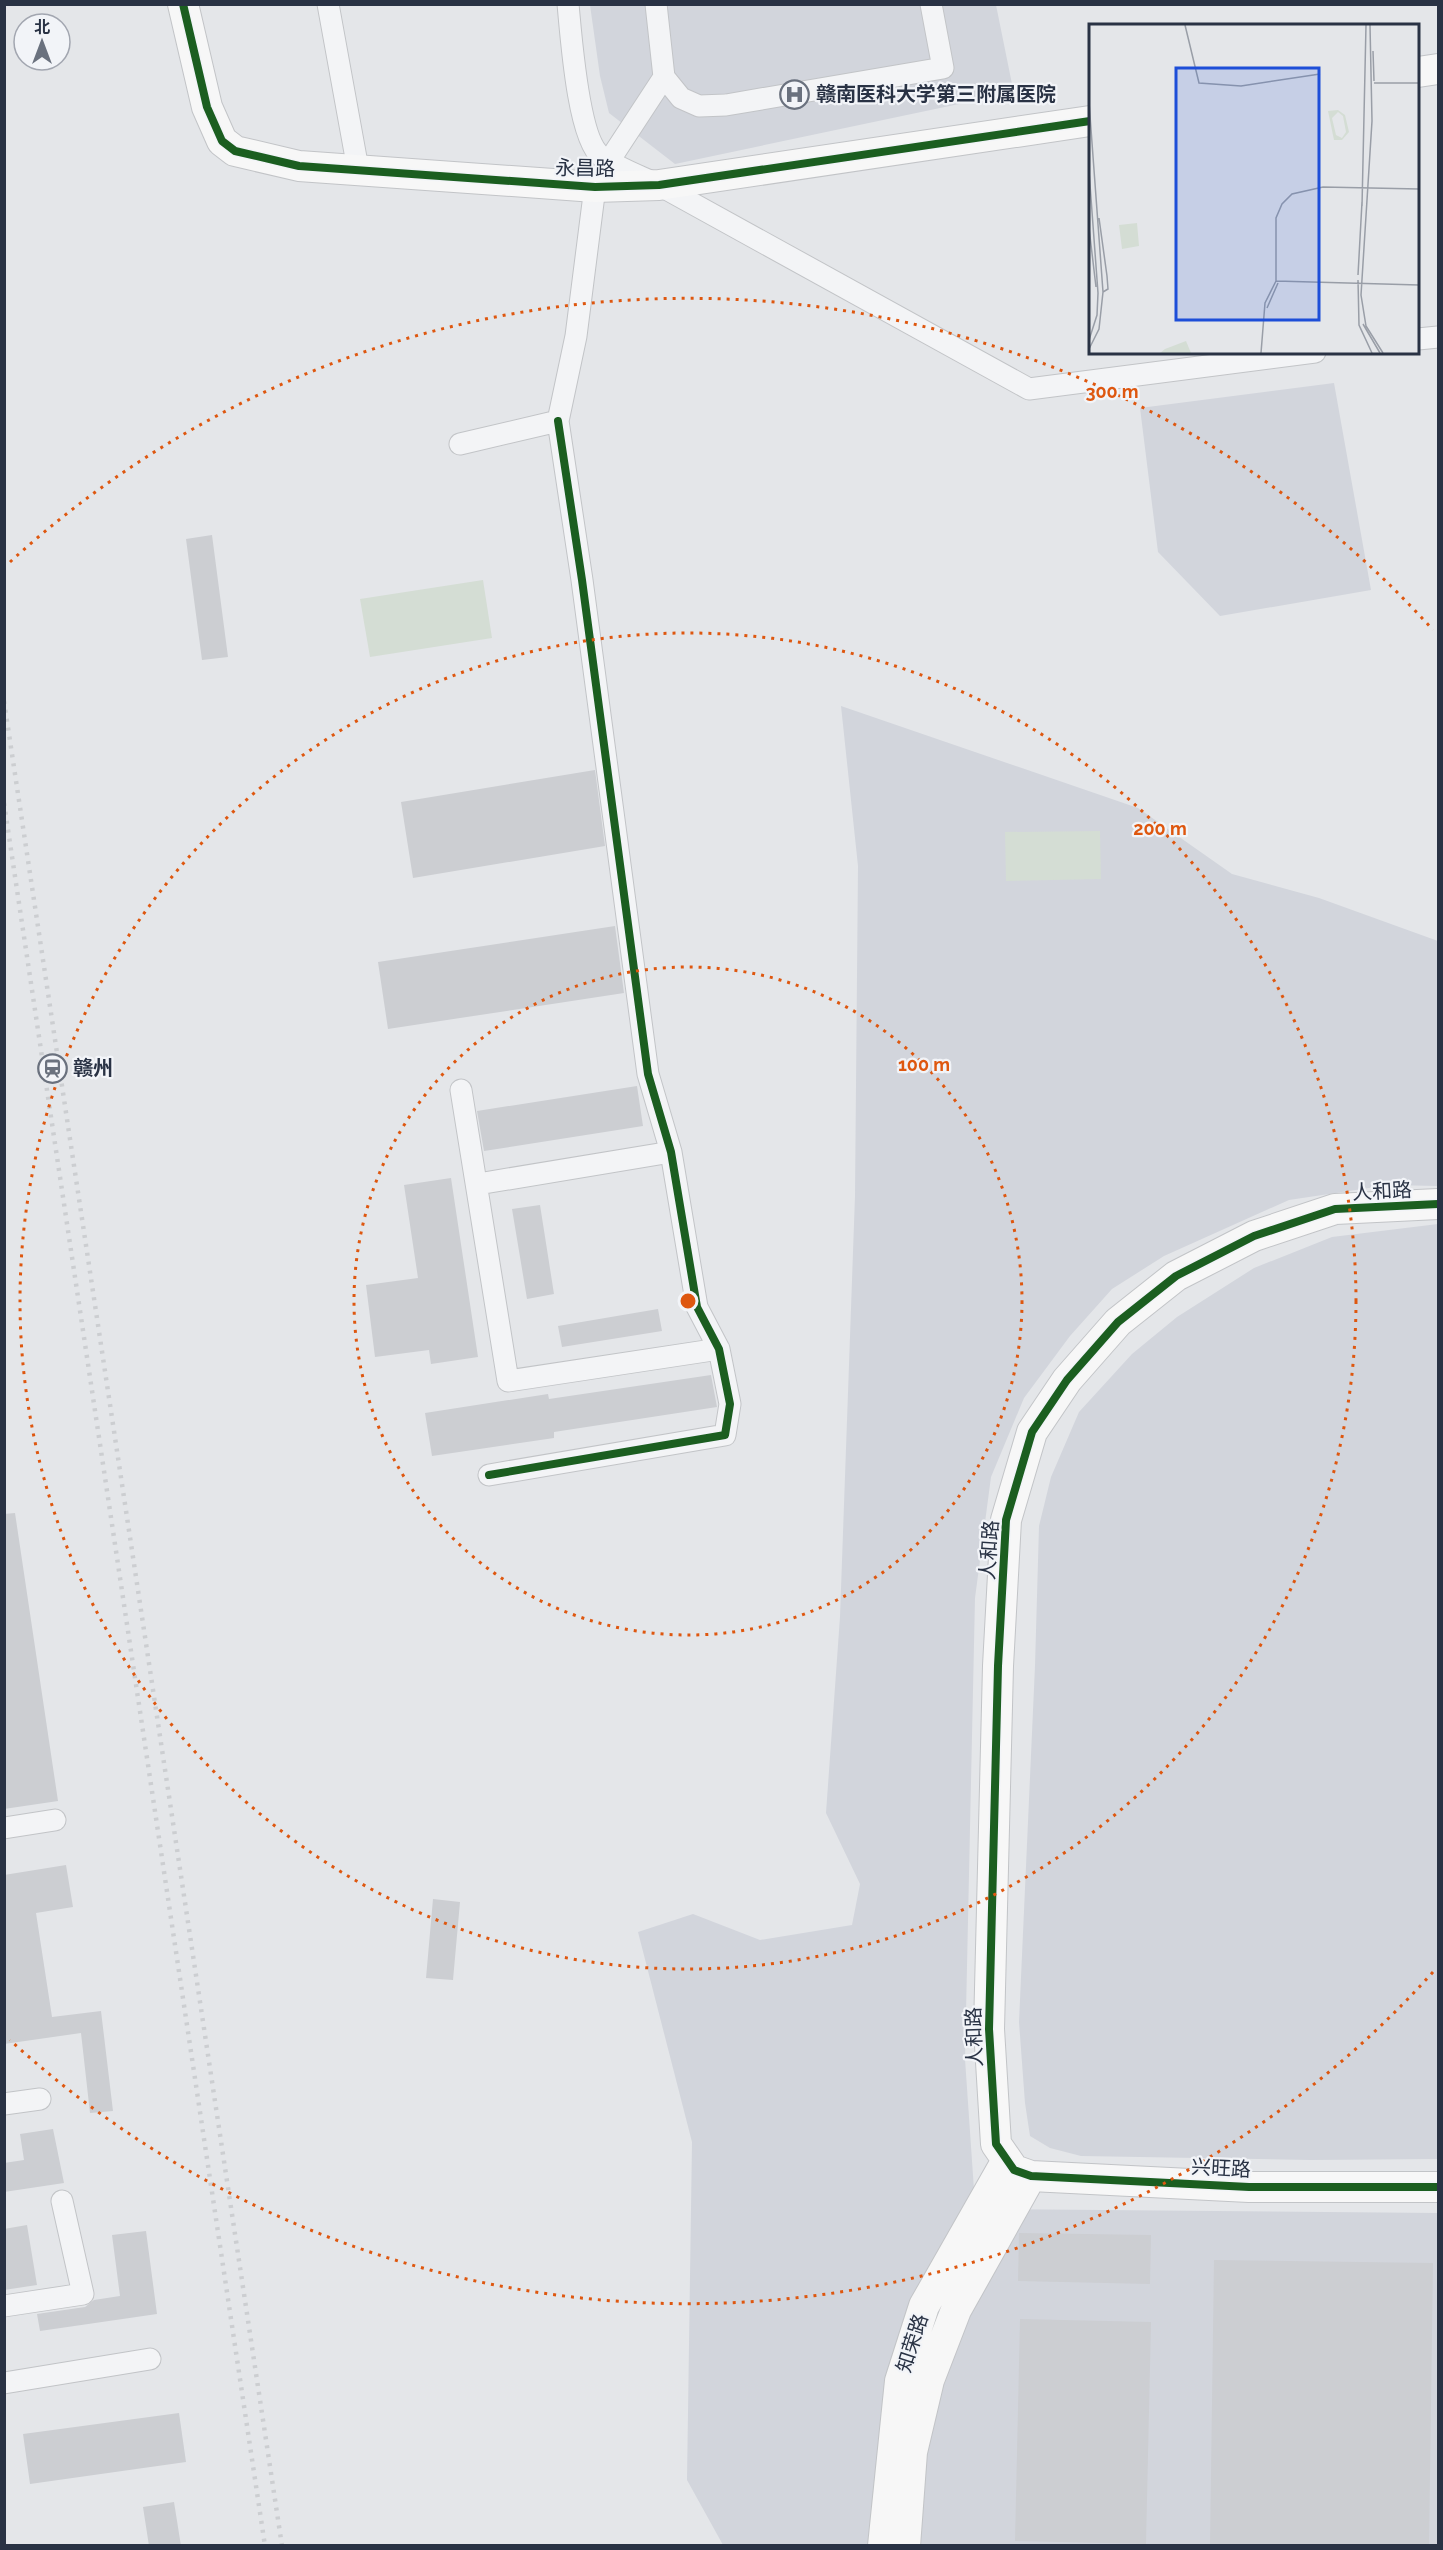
<svg xmlns="http://www.w3.org/2000/svg" width="1443" height="2550" font-family="Raleway,'Noto Sans SC',sans-serif">
	<rect width="100%" height="100%" fill="#e4e6e9"/>
	<!-- built -->
	<path fill="#d2d5dc" d="M590 5H996L1012 84 959 104 675 164 609 113 600 76Z
		M1334 383 1371 590 1220 616 1158 552 1140 408Z
		M841 706 1138 808 1232 874 1319 898 1438 941V1186L1389 1185 1289 1200 1164 1256 1112 1289 1070 1336 1024 1398 991 1477 975 1598 965 2059 974 2190 998 2209 1438 2213V2545H723L687 2480 692 2142 638 1932 693 1914 760 1940 852 1925 860 1884 826 1813 840 1617 855 1196 858 866Z
		M1438 1224V2159L1311 2160 1081 2156 1050 2148 1030 2136 1025 2103 1019 2022 1035 1666 1039 1526 1051 1477 1079 1412 1132 1354 1177 1317 1254 1268 1332 1237Z"/>
	<!-- green -->
	<path fill="#d4ddd4" d="M483 580 492 638 370 657 360 599Z
		M1100 831 1101 879 1006 881 1005 832Z"/>
	<!-- building -->
	<path fill="#ccced2" d="M212 535 228 657 202 660 186 539Z
		M595 770 605 846 413 878 401 802Z
		M615 926 624 993 388 1029 378 962Z
		M637 1086 643 1126 484 1151 477 1111Z
		M451 1178 478 1357 431 1364 429 1350 375 1357 366 1285 418 1278 404 1185Z
		M540 1205 554 1294 527 1299 512 1209Z
		M658 1309 662 1331 562 1347 558 1326Z
		M711 1375 717 1407 554 1432V1438L432 1456 425 1413 548 1394 549 1399Z
		M15 1513 58 1801 4 1809V1514Z
		M66 1865 73 1907 36 1913 52 2017 101 2011 113 2111 90 2113 81 2033 4 2044V1875Z
		M433 1899 460 1902 453 1980 426 1978Z
		M53 2129 64 2183 4 2192V2163L24 2160 20 2134Z
		M27 2225 37 2285 4 2290V2229Z
		M146 2231 157 2314 40 2331 37 2314 85 2307 94 2300 120 2296 112 2235Z
		M1019 2233 1151 2235 1150 2284 1018 2281Z
		M1214 2260 1433 2263 1429 2546H1210Z
		M1020 2319 1151 2322 1146 2544 1015 2541Z
		M179 2413 186 2462 30 2484 23 2434Z
		M174 2502 181 2546H149L143 2507Z"/>
	<g fill="none" stroke-linecap="round" stroke-linejoin="round">
		<defs>
			<path id="street" d="M328 4 358 169
				M568 4C571 35 578 139 601 156 617 168 640 176 659 185L1029 389 1315 352
				M656 4 664 77 681 98 699 106 726 105 943 68 931 4
				M1418 339 1438 337
				M460 444 558 421 576 336 595 187 609 161 664 77
				M461 1090 508 1381 719 1349
				M478 1184 671 1152
				M489 1475 725 1435 730 1404 719 1349 697 1307 671 1152 648 1074 582 580 558 421
				M4 1828 55 1820
				M4 2104 40 2099
				M4 2306 83 2294 62 2201
				M4 2383 150 2359"/>
			<path id="secondary" d="M183 4 207 107 222 141 235 151 299 166 595 187 659 185 1090 121
				M1418 72 1438 69
				M1438 1204 1335 1209 1254 1236 1176 1276 1118 1322 1067 1380 1032 1432 1006 1520 998 1666 989 2029 996 2144 1014 2170 1031 2176 1249 2187H1438
				M883 2546 900 2381 924 2306 1006 2162
				M905 2546 912 2452 929 2380 956 2310 1031 2176"/>
		</defs>
		<!-- street casing -->
		<use href="#street" stroke="#c2c4c7" stroke-width="23"/>
		<!-- secondary casing -->
		<use href="#secondary" stroke="#c2c4c7" stroke-width="32"/>
		<!-- street -->
		<use href="#street" stroke="#f3f4f6" stroke-width="21"/>
		<!-- secondary -->
		<use href="#secondary" stroke="#f7f7f7" stroke-width="30"/>
		<!-- rail -->
		<path stroke="#ccced1" stroke-width="4.5" stroke-dasharray="3 6" stroke-linecap="butt" d="M4 701 282 2546
			M4 803 265 2546"/>
		<defs>
			<path id="cycleway" d="M183 4 207 107 222 141 235 151 299 166 595 187 659 185 1090 121
				M1438 1204 1335 1209 1254 1236 1176 1276 1118 1322 1067 1380 1032 1432 1006 1520 998 1666 989 2029 996 2144 1014 2170 1031 2176 1249 2187H1438
				M489 1475 725 1435 730 1404 719 1349 697 1307 671 1152 648 1074 582 580 558 421"/>
		</defs>
		<!-- cycleway casing -->
		<use href="#cycleway" stroke="#f2f4f8" stroke-width="11"/>
		<!-- cycleway -->
		<use href="#cycleway" stroke="#1b5e20" stroke-width="8"/>
	</g>
	<!-- distance rings -->
	<g fill="none" stroke="#de570f" stroke-width="3" stroke-dasharray="3 6">
		<circle cx="688" cy="1301" r="334"/>
		<circle cx="688" cy="1301" r="668"/>
		<path d="M1433 1972A1003 1003 0 0 1 10 2040M10 562A1003 1003 0 0 1 1433 630"/>
	</g>
	<!-- icons -->
	<defs>
		<symbol id="hospital-ring" viewBox="-11 -11 22 22"><circle r="9.5" fill="#f2f4f8" stroke="#6a717e" stroke-width="1.5"/><path d="M-5-5h3v3.5h4V-5h3V5h-3V1.5h-4V5h-3Z" fill="#6a717e"/></symbol>
		<symbol id="station-ring" viewBox="-11 -11 22 22"><circle r="9.5" fill="#f2f4f8" stroke="#6a717e" stroke-width="1.5"/><path d="M-3-6H3Q5-6 5-4V2Q5 4 3 4L4.5 6H3L1.5 4h-3L-3 6H-4.5L-3 4Q-5 4-5 2V-4Q-5-6-3-6ZM-3.5-4v3h7v-3ZM-3.5 1v1.5H-2V1ZM2 1v1.5H3.5V1Z" fill="#6a717e"/></symbol>
	</defs>
	<g fill-rule="evenodd">
		<use href="#hospital-ring" x="778" y="78" width="33" height="33"/>
		<use href="#station-ring" x="36" y="1052" width="33" height="33"/>
	</g>
	<g text-anchor="middle" stroke-width="4.5" stroke-linejoin="round" paint-order="stroke">
		<!-- poi labels -->
		<g font-size="20" font-weight="bold" fill="#293244" stroke="#f2f4f8" text-anchor="start">
			<text x="816" y="101">赣南医科大学第三附属医院</text>
			<text x="73" y="1075">赣州</text>
		</g>
		<!-- street labels -->
		<g font-size="20" fill="#293244" stroke="#f2f4f8">
			<text transform="translate(585 168) rotate(1)" y="7">永昌路</text>
			<text transform="translate(1382 1191) rotate(-3)" y="7">人和路</text>
			<text transform="translate(989 1550) rotate(-86)" y="7">人和路</text>
			<text transform="translate(974 2037) rotate(-92)" y="7">人和路</text>
			<text transform="translate(1221 2168) rotate(3)" y="7">兴旺路</text>
			<text transform="translate(912 2343) rotate(-72)" y="7">知荣路</text>
		</g>
	</g>
	<!-- overview -->
	<g transform="translate(1089 24)">
		<rect width="330" height="330" fill="#e4e6e9"/>
		<path d="M249 86 256 91 260 108 253 116H245L239 87ZM249 88 254 92 257 108 253 114 247 111 243 94ZM48 199 50 222 33 225 30 201ZM97 317 102 329H71L76 325Z" fill="#d4ddd4" fill-rule="evenodd"/>
		<path fill="none" stroke="#999ea7" stroke-width="1.5" d="M96 1 110 59 152 62 231 50M281 1 283 97 272 271 277 302 294 329M284 27 285 57M285 59H330M0 78 14 268 10 305 0 325M0 147 9 269 8 291 0 316M273 182 277 1M10 194 18 252 19 265 14 268M0 204 7 263M269 251 273 178M269 256 270 301 283 329M187 257V194L193 180 203 170 234 163 330 165M187 257 330 261M178 284 189 259M274 300 291 329M172 329 176 279 187 257"/>
		<path fill="#1d4ed8" fill-opacity="0.15" stroke="#1d4ed8" stroke-width="3" d="M87 44H230V296H87Z"/>
		<rect width="330" height="330" fill="none" stroke="#293244" stroke-width="3"/>
	</g>
	<circle cx="688" cy="1301" r="9" fill="#de570f" stroke="#f2f4f8" stroke-width="3"/>
	<g font-size="18" text-anchor="middle" font-weight="bold" fill="#de570f" stroke="#f2f4f8" stroke-width="4.5" stroke-linejoin="round" paint-order="stroke">
		<text x="1112" y="398">300 m</text>
		<text x="1160" y="835">200 m</text>
		<text x="924" y="1071">100 m</text>
	</g>
	<!-- border -->
	<rect width="1443" height="2550" fill="none" stroke="#293244" stroke-width="12"/>
	<!-- north arrow -->
	<g transform="translate(42 42)"><circle r="28" fill="#f2f4f8" stroke="#a2a6b0" stroke-width="1.5"/>
	<path d="M0-4.5L10 22L0 15L-10 22Z" fill="#6a717e"/>
	<text y="-9" font-size="16" font-weight="bold" text-anchor="middle" fill="#293244">北</text>
	</g>
</svg>
